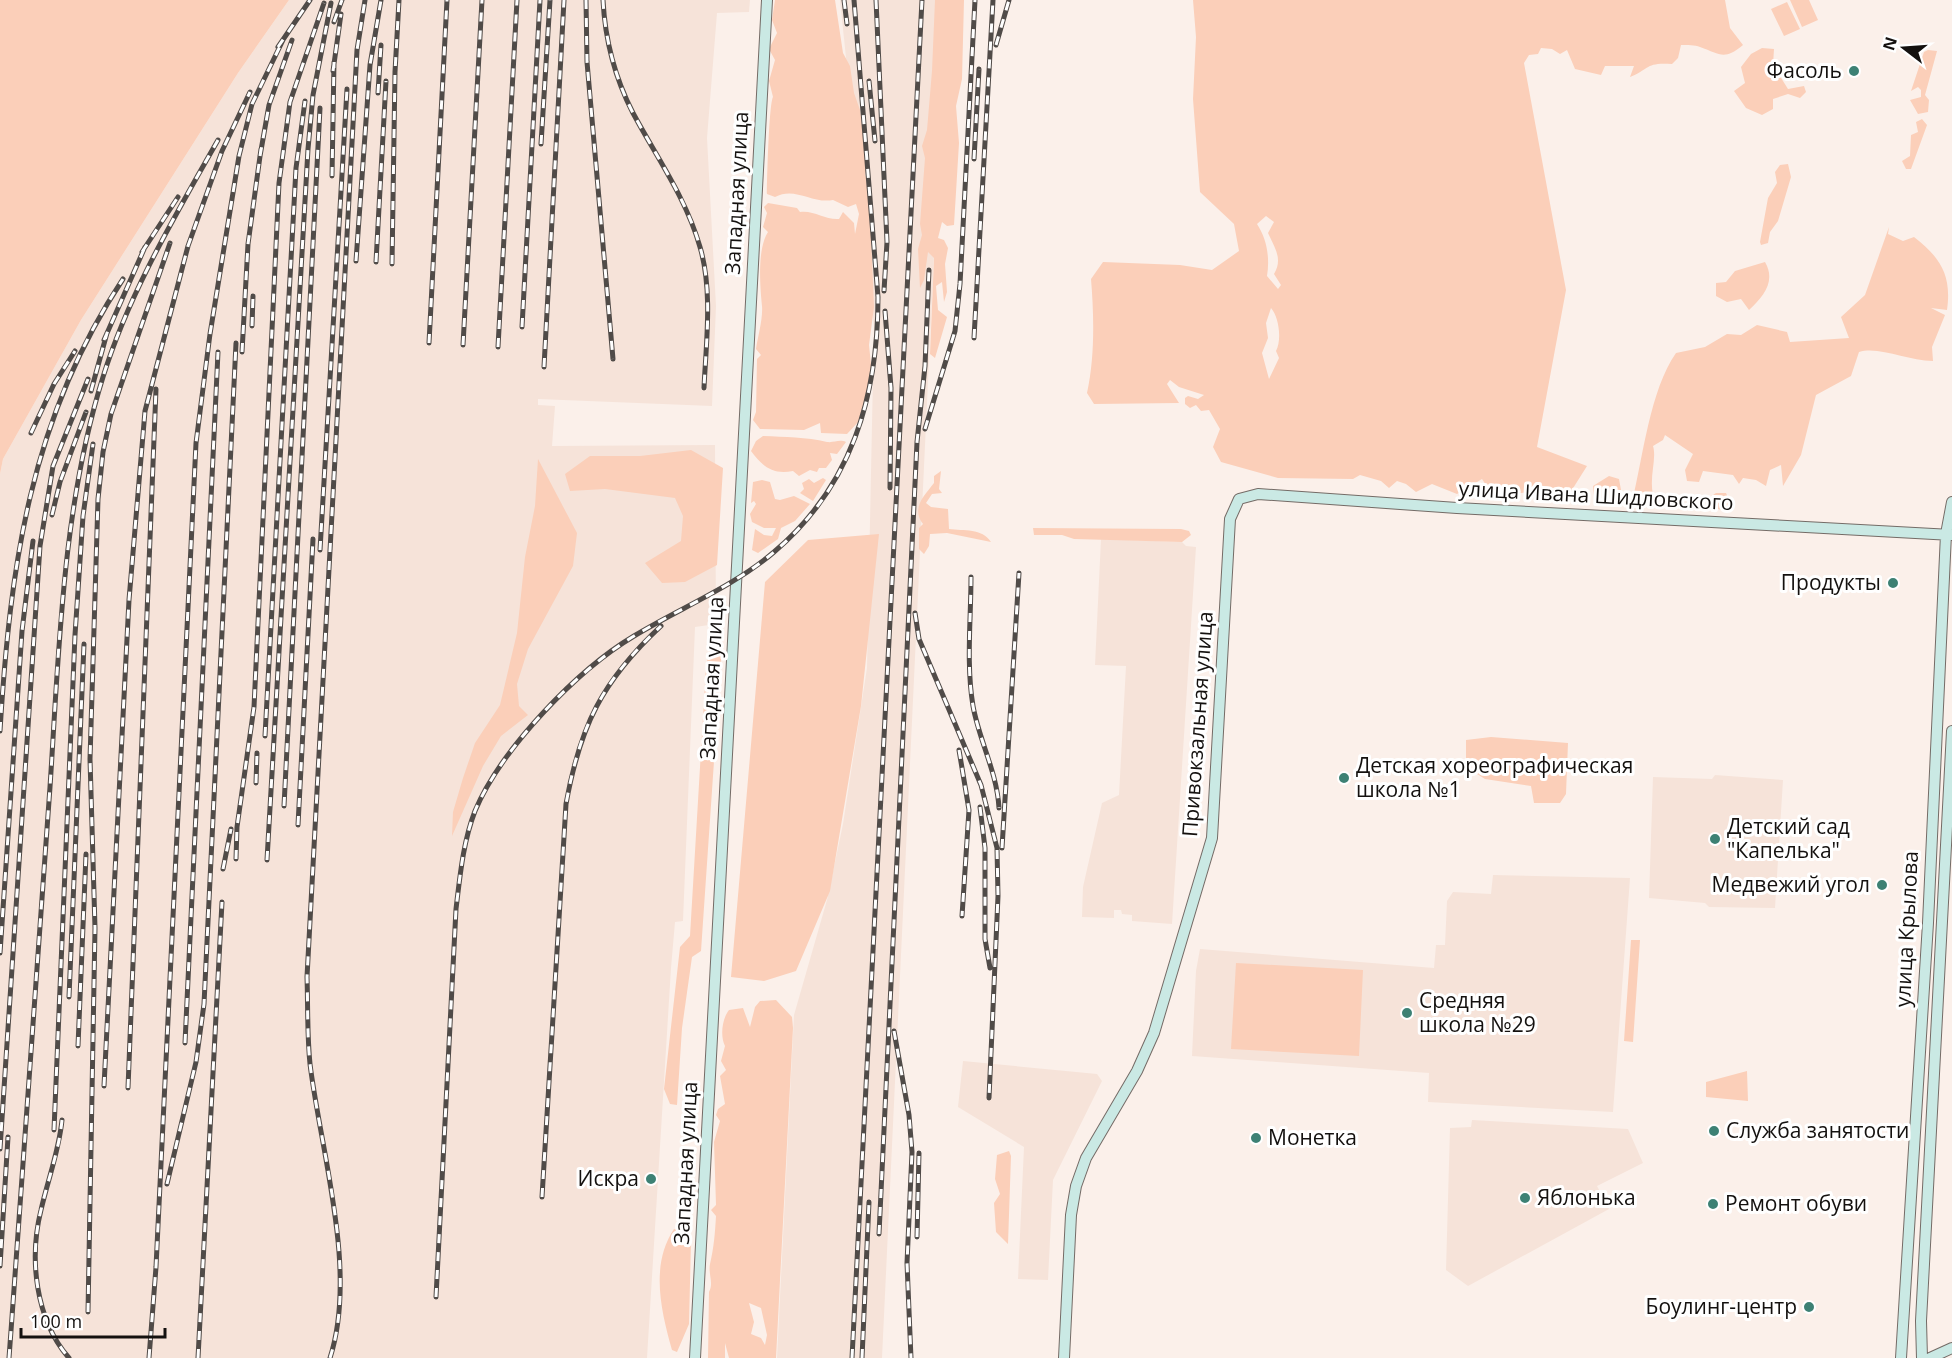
<svg xmlns="http://www.w3.org/2000/svg" width="1952" height="1358" font-family="'Open Sans',sans-serif">
	<rect width="100%" height="100%" fill="#fbf0ea"/>
	<!-- built -->
	<path fill="#f6e3d9" d="M289 0H750L749 12 717 13 707 138 716 306 712 406 538 399V405L555 406 552 446 715 445 716 624 695 627 683 921 675 922 671 968 647 1358H0V474L3 459 81 320 238 73Z
		M840 0H946L882 1358H777L794 1015 827 900 843 824 867 668 874 327Z
		M1101 539 1182 542 1186 546 1196 547 1172 924 1132 921V915L1122 914 1121 910H1114V918L1082 917 1083 887 1102 803 1119 795 1126 666 1095 665Z
		M1715 775 1783 780 1775 908 1709 907 1705 903 1649 898 1653 777 1712 779Z
		M1493 875 1630 878 1613 1112 1428 1102 1429 1073 1192 1056 1196 971 1200 949 1434 968 1436 945H1445L1447 901 1453 892 1491 894Z
		M963 1061 1097 1074 1102 1081 1053 1180 1048 1280 1018 1279 1024 1147 958 1107Z
		M1472 1120 1628 1129 1643 1163 1597 1186 1609 1209 1468 1286 1446 1270 1450 1128 1471 1127Z"/>
	<!-- green -->
	<path fill="#fbcfb9" fill-rule="evenodd" d="M0 0H289L238 73 81 320 3 459 0 474Z
		M775 0H835L843 53 850 66 854 93 860 110 867 164 865 175 870 186 874 213H870L874 307 869 345 872 374 861 419 847 434 821 433 820 423 804 430 760 429 753 420 756 412 757 359 761 355 756 349C758 336 763 319 762 306 760 286 757 249 768 232L763 227 767 213 764 207 768 203 797 208 800 212C814 210 825 220 839 219L843 212 854 223 855 234 859 214 856 204 848 207 833 200C812 204 795 186 775 197L767 194C767 180 769 104 773 97L769 81 775 60 769 49 777 33 772 20Z
		M935 0H964L962 79 956 106 959 143 954 225 947 226 942 222 938 238 944 240 948 248 945 264 947 292 944 302 942 282 936 286 938 310 947 317 935 358 930 354 934 258 928 252 924 280 920 288 918 249 922 235 920 224 925 158 922 146 927 130 932 71Z
		M1193 0H1725L1730 28 1743 45C1724 61 1720 54 1700 47 1695 45 1687 45 1681 45L1678 58 1672 64C1645 62 1650 69 1630 77L1634 66H1605L1601 75 1575 69 1567 50 1560 54 1552 49 1541 48 1538 54 1529 55 1524 63 1566 290 1537 447 1587 466 1570 493 1554 496 1530 492 1500 495 1488 488 1482 479 1457 494 1432 484 1416 492 1406 484 1397 481 1389 488 1381 481 1360 475 1353 479 1278 478 1221 462 1213 447 1220 429 1209 410 1201 411 1196 405 1190 408 1185 404V398L1188 396 1198 399 1204 395 1179 387 1170 380 1167 384 1179 403 1094 404 1087 393C1095 357 1094 315 1091 279L1103 262 1180 265 1212 270 1239 251 1234 224 1200 192 1193 99 1196 37ZM1266 216 1274 222 1268 233C1275 248 1283 259 1274 274L1281 285 1278 289 1267 276C1270 258 1267 239 1257 224ZM1271 308C1279 317 1282 340 1276 351L1279 358 1269 379 1262 353 1268 338 1266 323Z
		M1790 0H1809L1818 20 1802 27Z
		M1787 2 1800 29 1784 36 1771 9Z
		M1762 48 1774 49 1773 65 1788 89 1804 86 1806 92 1800 98 1788 94 1773 99V109L1762 115 1746 108 1734 91 1745 83 1741 67 1751 54Z
		M1928 50 1937 51 1925 95 1929 100 1928 112 1918 114 1910 100 1921 97V90L1918 87 1911 91 1924 52Z
		M1922 119 1927 125 1911 169H1906L1902 161 1910 156 1911 135 1918 132 1916 122Z
		M1788 164 1791 177 1778 221 1770 232 1768 243 1761 245 1760 242 1768 198 1777 183 1775 172 1780 165Z
		M1889 227 1888 234 1903 241 1914 237C1940 257 1952 275 1947 310L1931 308 1945 315 1932 347 1933 361C1907 361 1880 346 1859 352L1851 376 1816 395 1801 455 1783 486 1781 465 1770 470 1766 486 1756 480 1743 478 1739 484 1733 475 1703 471 1699 482 1687 481 1685 470 1693 454 1665 435 1663 440 1653 446C1657 459 1649 476 1653 495L1632 502C1643 457 1650 390 1676 353L1705 347 1727 334 1741 335 1757 325 1787 332 1790 342 1849 338 1841 317 1865 295Z
		M1765 262C1776 281 1764 296 1749 310L1741 299 1727 302 1716 296V283L1726 282 1735 271Z
		M763 436C785 437 806 437 827 442 834 443 839 439 846 442L837 454 830 453 832 460 826 468H819L817 472 810 470 799 476 793 471C773 475 763 467 751 451L756 441Z
		M691 450 723 468 717 565 685 582 662 583 645 563 681 541 683 516 675 498 605 489 570 491 565 474 590 456H640Z
		M538 459 577 533 573 566 528 649 517 684 519 706 528 715 501 736 483 766 452 836 453 812 463 778 475 743 500 705 517 633 525 557 535 506Z
		M941 471 939 489 942 493 932 494 926 503 931 507 948 509 949 529C964 531 982 528 991 542L947 533 930 534 929 546 924 554 919 549V528L923 524C911 508 924 496 934 483V476Z
		M1609 476 1619 479 1621 490C1612 499 1606 500 1594 496L1593 486Z
		M823 478 826 480 813 501 800 493 804 489 802 483 809 479 814 483Z
		M762 480 770 482 775 499 780 500 794 496 810 504 795 521 781 528 778 539 758 553 752 550 755 529 764 535 772 536 776 528H764L752 522 750 514 756 504 754 501 751 503 753 482Z
		M1716 493H1726L1733 509 1728 512 1708 506 1706 499Z
		M1033 528 1181 529 1189 531 1191 535 1182 542 1074 539 1062 535H1034Z
		M879 534 861 706 830 891 796 971 764 981 731 977 765 582 808 540Z
		M723 630 701 951 692 957 682 1028 677 1105 670 1104 664 1089 680 947 690 936 706 666 713 634Z
		M1491 737 1568 743 1566 794 1560 803H1534L1531 786 1485 779 1466 767V740Z
		M1631 940H1640L1633 1042 1624 1041Z
		M1236 963 1363 970 1359 1056 1231 1049Z
		M776 1000 792 1017 793 1028 776 1358H729L725 1343V1358H708L709 1292C714 1283 708 1274 710 1264 714 1247 715 1233 716 1216L711 1210 716 1205 714 1142 720 1121 716 1115 718 1109 725 1104 720 1076 726 1070 721 1061 725 1046C720 1036 722 1019 729 1010L743 1008 750 1027 755 1007 760 1001ZM749 1303 761 1308 767 1335 765 1345 761 1338 751 1334 754 1322Z
		M1747 1071 1748 1101 1706 1097V1082Z
		M1009 1151 1011 1156 1008 1244 996 1232 994 1203 1000 1194 995 1179 997 1155Z
		M674 1229 683 1231 691 1241 689 1324 677 1352 672 1350C661 1311 650 1265 674 1229Z"/>
	<g fill="none" stroke-linecap="round" stroke-linejoin="round">
		<defs>
			<path id="secondary" d="M695 1358 767 0
				M1064 1358 1071 1215 1076 1186 1086 1158 1137 1071 1154 1033 1212 838 1230 519 1239 499 1258 494 1457 508 1952 535
				M1901 1358 1928 923 1946 534 1952 502
				M1922 1358 1921 1321 1952 731
				M1930 1358 1952 1348"/>
		</defs>
		<!-- secondary casing -->
		<use href="#secondary" stroke="#746b66" stroke-width="12"/>
		<!-- secondary -->
		<use href="#secondary" stroke="#cae9e4" stroke-width="10"/>
		<defs>
			<path id="rail" d="M586 0 587 62 613 359
				M603 0C605 39 615 78 633 113 657 158 686 198 700 247 713 291 706 343 704 388
				M844 0 847 24
				M876 0 887 242 884 291
				M334 22 342 0
				M996 45 1009 0
				M278 47 310 0
				M333 71 341 14
				M869 81 875 141
				M378 93 381 45
				M541 144 550 0
				M260 156 269 105 292 40
				M974 159 979 69
				M332 176 334 62
				M142 252 178 197
				M356 261 370 65 381 0
				M376 262 386 81
				M392 264 395 72 399 0
				M885 311 891 388 890 488
				M252 326 253 296
				M522 327 540 0
				M974 338 993 0
				M104 340 145 247
				M429 343 447 0
				M463 345 482 0
				M498 347 517 0
				M242 352 248 244 261 149
				M544 367 564 0
				M91 391 107 333
				M925 429 955 331 960 284 975 0
				M31 433 54 384 75 351
				M52 515 60 482 86 412
				M320 550 347 89
				M971 577C971 619 966 664 973 706 979 740 997 772 999 808
				M915 613 919 639 981 785 997 848 998 896 989 1098
				M0 731C10 567 30 419 123 279
				M265 736 296 168 305 101
				M959 750 969 810 962 916
				M256 783 257 753
				M284 806 320 108
				M980 807 985 848V939L990 968
				M298 825 313 539
				M1002 848 1019 573
				M236 859 237 827 254 707 279 183 290 102 324 3
				M267 860 308 149 313 95 331 3
				M223 869 231 829
				M0 953 22 631 33 541
				M69 997 84 644
				M894 1031 909 1115 912 1152 907 1263 911 1358
				M185 1043 218 352
				M78 1046 86 854
				M104 1086 129 600 145 411 188 246 222 151 250 92
				M128 1088 156 389
				M62 1120C59 1151 48 1179 41 1210 29 1258 35 1319 69 1358
				M54 1130 75 635 83 516 93 444
				M0 1149 40 546 53 466 88 379
				M167 1184 196 1062 204 1004 236 343
				M542 1197 566 804C580 726 602 681 661 626
				M879 1234 917 442 925 366 929 270
				M917 1237 919 1153
				M0 1266 8 1137
				M436 1297 456 909C460 876 463 842 475 811 501 749 577 670 634 636 680 608 733 587 774 552 852 486 878 396 878 297L854 0
				M88 1312 95 928 90 759 98 499 103 452 111 414 170 243
				M9 1358C23 1168 36 978 50 787 59 651 62 508 103 377 129 293 175 216 218 140
				M149 1358 156 1267 196 443 210 334 239 156 252 104 283 40
				M198 1358 222 902
				M330 1358C358 1271 321 1153 310 1064 307 1035 308 1006 307 977L357 50 365 0
				M852 1358 922 0
				M862 1358 869 1202"/>
		</defs>
		<!-- rail casing -->
		<use href="#rail" stroke="#504b48" stroke-width="5"/>
		<!-- rail -->
		<use href="#rail" stroke="#fff" stroke-width="3" stroke-dasharray="9" stroke-linecap="butt"/>
	</g>
	<!-- markers -->
	<g fill="#3d8174" stroke="#fff" stroke-width="2">
		<circle cx="1854" cy="71" r="6"/>
		<circle cx="1893" cy="583" r="6"/>
		<circle cx="1344" cy="778" r="6"/>
		<circle cx="1715" cy="839" r="6"/>
		<circle cx="1882" cy="885" r="6"/>
		<circle cx="1407" cy="1013" r="6"/>
		<circle cx="1714" cy="1131" r="6"/>
		<circle cx="1256" cy="1138" r="6"/>
		<circle cx="651" cy="1179" r="6"/>
		<circle cx="1525" cy="1198" r="6"/>
		<circle cx="1713" cy="1204" r="6"/>
		<circle cx="1809" cy="1307" r="6"/>
	</g>
	<g text-anchor="middle" stroke-width="6" stroke-linejoin="round" paint-order="stroke">
		<!-- poi labels -->
		<g font-size="21" fill="#14110f" stroke="#fff" text-anchor="start">
			<text x="1842" y="78" text-anchor="end">Фасоль</text>
			<text x="1881" y="590" text-anchor="end">Продукты</text>
			<text x="1356" y="773">Детская хореографическая<tspan x="1356" dy="24">школа №1</tspan></text>
			<text x="1727" y="834">Детский сад<tspan x="1727" dy="24">"Капелька"</tspan></text>
			<text x="1870" y="892" text-anchor="end">Медвежий угол</text>
			<text x="1419" y="1008">Средняя<tspan x="1419" dy="24">школа №29</tspan></text>
			<text x="1726" y="1138">Служба занятости</text>
			<text x="1268" y="1145">Монетка</text>
			<text x="639" y="1186" text-anchor="end">Искра</text>
			<text x="1537" y="1205">Яблонька</text>
			<text x="1725" y="1211">Ремонт обуви</text>
			<text x="1797" y="1314" text-anchor="end">Боулинг-центр</text>
		</g>
		<!-- street labels -->
		<g font-size="21" fill="#14110f" stroke="#fff">
			<text transform="translate(737 193) rotate(-87)" y="7">Западная улица</text>
			<text transform="translate(1596 496) rotate(3)" y="7">улица Ивана Шидловского</text>
			<text transform="translate(712 678) rotate(-87)" y="7">Западная улица</text>
			<text transform="translate(1198 724) rotate(-86)" y="7">Привокзальная улица</text>
			<text transform="translate(1907 929) rotate(-87)" y="7">улица Крылова</text>
			<text transform="translate(686 1163) rotate(-87)" y="7">Западная улица</text>
		</g>
	</g>
	<!-- north arrow -->
	<g transform="translate(1904 48) rotate(287)" stroke="#ffffff" stroke-width="4.5" paint-order="stroke">
	<path d="M0-4.5L10 22L0 15L-10 22Z" fill="#14110f"/>
	<text y="-9" font-size="16" font-weight="bold" text-anchor="middle" fill="#14110f">N</text>
	</g>
	<!-- scale -->
	<path d="M21 1328v9h144v-9" fill="none" stroke="#14110f" stroke-width="3"/>
	<text x="30" y="1328" font-size="18" fill="#14110f" stroke="#ffffff" stroke-width="4.5" paint-order="stroke">100 m</text>
</svg>
